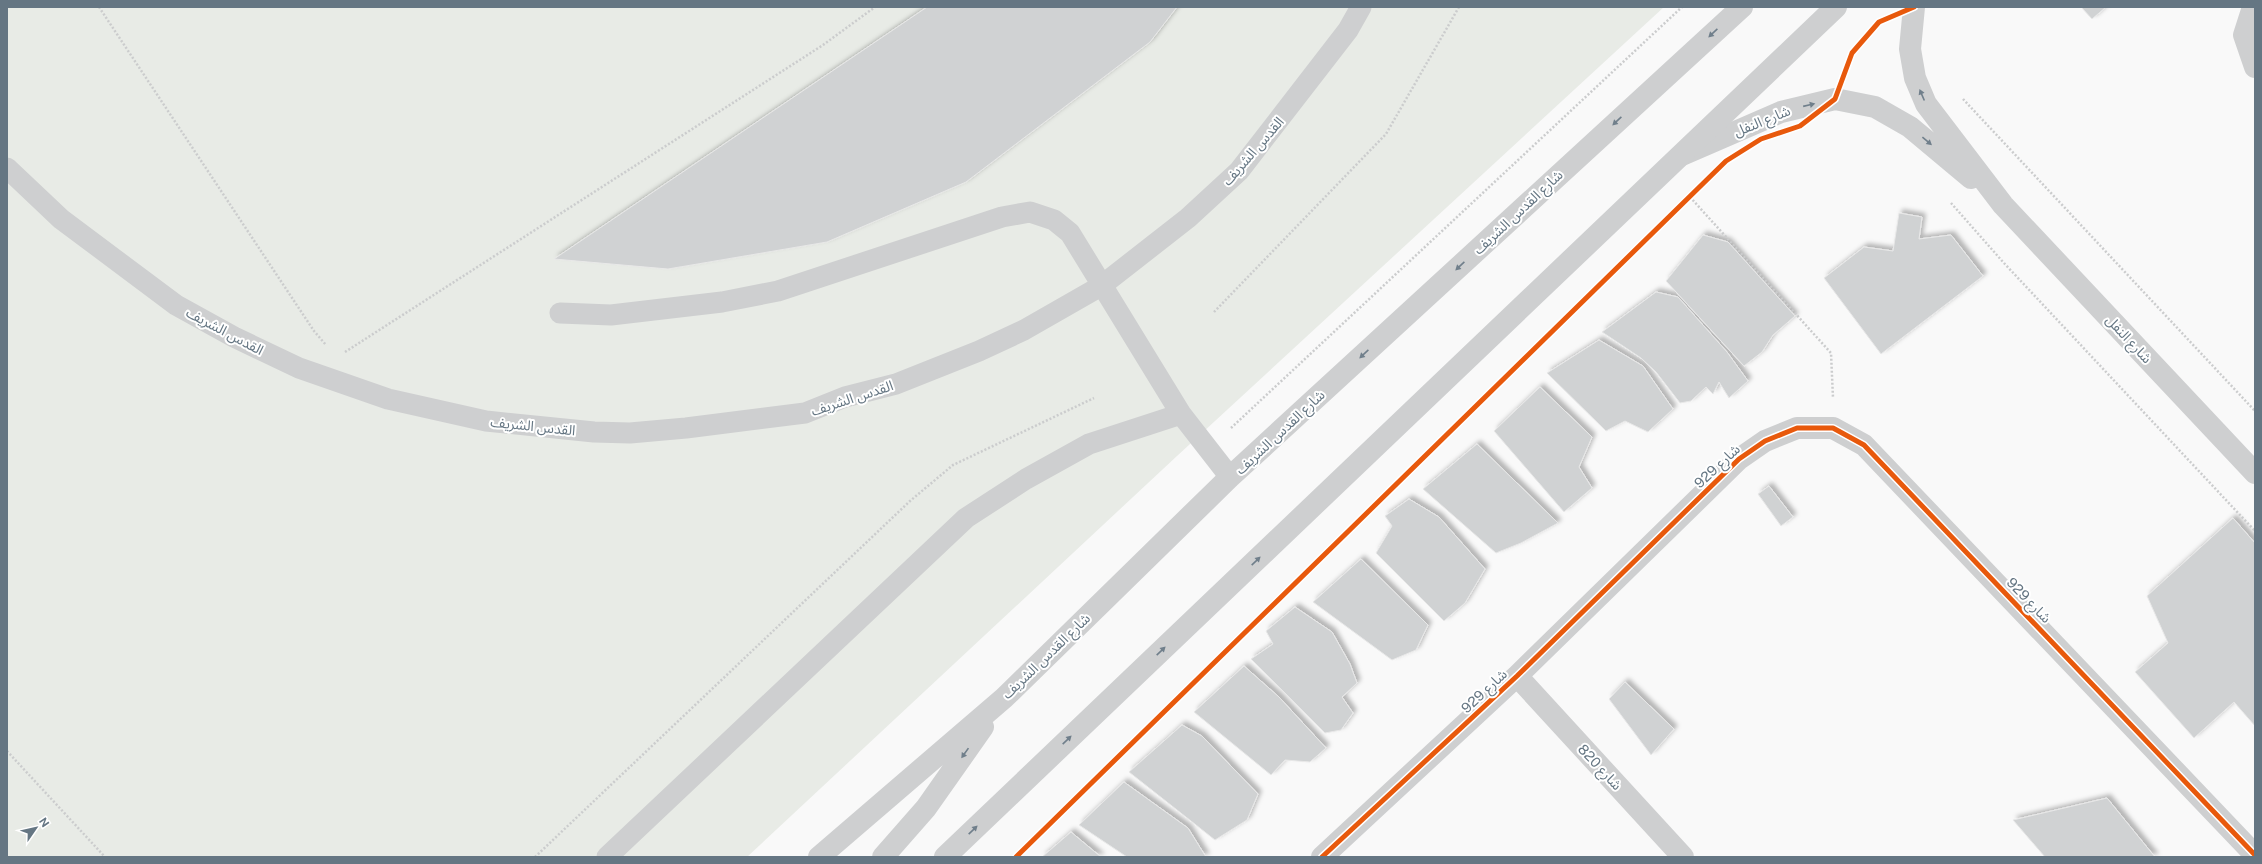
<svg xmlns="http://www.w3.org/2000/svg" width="2262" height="864" font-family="'Public Sans','Noto Sans Arabic',sans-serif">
	<defs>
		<filter id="shadow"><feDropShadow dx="3.5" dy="-3.5" stdDeviation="2" flood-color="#0004"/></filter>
	</defs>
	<rect width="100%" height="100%" fill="#f9f9f9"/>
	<!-- green -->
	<path fill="#e8ebe6" d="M7 7H1664L1177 456 747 857H7Z"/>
	<!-- building -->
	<path fill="#d0d2d3" stroke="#e8e8e8" filter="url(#shadow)" d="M927 7H1177L1150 42 966 182 827 242 668 269 554 259Z
		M2081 7H2106L2092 19Z
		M1899 213 1922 217 1919 239 1951 235 1983 276 1881 354 1824 278 1864 247 1893 251Z
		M1703 235 1728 242 1795 316 1773 335 1762 352 1744 366 1666 281Z
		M1656 292 1678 297 1727 352 1748 381 1729 398 1719 382 1713 394 1706 387 1691 401 1680 403 1656 372 1641 358 1602 332Z
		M1599 340 1643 366 1673 409 1648 432 1625 421 1606 431 1547 373Z
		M1540 387 1592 437 1579 467 1592 488 1564 512 1494 431Z
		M1477 444 1558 523 1521 543 1496 553 1423 489Z
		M1769 486 1793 517 1781 526 1758 494Z
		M1409 499 1439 517 1485 569 1465 603 1444 621 1376 553 1392 526 1385 516Z
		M2233 518 2255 543V726L2234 702 2194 738 2135 672 2168 643 2147 596Z
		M1361 559 1428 625 1416 650 1392 660 1313 602Z
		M1295 607 1332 632 1350 664 1357 683 1342 697 1353 713 1341 730 1325 733 1251 659 1273 644 1266 631Z
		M1244 666 1279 697 1326 748 1310 762 1285 760 1271 775 1194 712Z
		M1625 682 1674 729 1651 755 1609 699Z
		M1182 725 1202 736 1258 794 1247 820 1215 840 1129 772Z
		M1124 782 1188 828 1206 857H1127L1079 825Z
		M2107 798 2155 857H2045L2013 820Z
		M1071 832 1101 857H1042Z"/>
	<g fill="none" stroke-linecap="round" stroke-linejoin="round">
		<!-- path -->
		<path stroke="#cbcccd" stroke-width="2.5" stroke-dasharray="2 2" stroke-linecap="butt" d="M99 7 314 331 326 345
			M1963 99 2255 411
			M1690 197 1831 353 1833 398
			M1951 203 2003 262 2255 531
			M1214 312 1386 134 1459 7
			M345 352 823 45 875 7
			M1231 428 1682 7
			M7 751 105 857
			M535 857 910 501 953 465 1094 398"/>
		<!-- service -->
		<path stroke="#cecfd0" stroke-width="21" d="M7 168 61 219 176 305 234 337 299 368 388 399 486 421 594 432 630 433 686 428 805 413 845 397 896 384 979 351 1024 330 1101 286 1188 218 1239 171 1348 30 1361 7
			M560 313 611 315 722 302 778 291 1002 217 1030 212 1054 220 1070 233 1181 414 1230 477
			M607 857 966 518 1026 479 1089 444 1181 414"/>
		<!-- minor -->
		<path stroke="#cecfd0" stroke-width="22" d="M1914 7 1910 49 1915 78 1926 104 2003 205 2255 473
			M2253 7 2244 35 2255 67
			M1682 155 1781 112 1835 99 1875 107 1910 127 1971 178
			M1517 676 1683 857
			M1322 857 1517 676 1739 459 1765 441 1797 428H1833L1864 445 2255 855"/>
		<!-- tertiary -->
		<path stroke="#cecfd0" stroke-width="22" d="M819 857 1004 698 1230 477 1742 7
			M883 857 926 808 983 727
			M945 857 1836 7"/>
		<defs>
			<path id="cycleway" d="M1016 857 1726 161 1761 139 1800 126 1835 99 1852 53 1879 22 1914 7
				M1322 857 1517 676 1739 459 1765 441 1797 428H1833L1864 445 2255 855"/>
		</defs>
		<!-- cycleway casing -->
		<use href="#cycleway" stroke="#fff" stroke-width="8"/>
		<!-- cycleway -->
		<use href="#cycleway" stroke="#e8590c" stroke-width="5"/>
	</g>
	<!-- one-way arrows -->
	<defs><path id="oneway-solid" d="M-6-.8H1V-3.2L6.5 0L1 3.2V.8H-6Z"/></defs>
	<g fill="#707f8b">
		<use href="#oneway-solid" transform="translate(1713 33) rotate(137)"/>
		<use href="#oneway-solid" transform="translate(1922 95) rotate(-113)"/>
		<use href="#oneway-solid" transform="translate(1809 105) rotate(-13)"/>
		<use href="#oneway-solid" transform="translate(1617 121) rotate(137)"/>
		<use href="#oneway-solid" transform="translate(1927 141) rotate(40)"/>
		<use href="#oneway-solid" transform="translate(1460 266) rotate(137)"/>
		<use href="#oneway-solid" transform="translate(1364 354) rotate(137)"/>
		<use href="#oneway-solid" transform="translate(1256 561) rotate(-44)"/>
		<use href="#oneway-solid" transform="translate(1161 651) rotate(-44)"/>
		<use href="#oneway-solid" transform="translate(1067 740) rotate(-44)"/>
		<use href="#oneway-solid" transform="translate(965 753) rotate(125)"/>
		<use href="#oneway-solid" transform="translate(973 830) rotate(-44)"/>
	</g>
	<g text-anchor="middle" stroke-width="4" stroke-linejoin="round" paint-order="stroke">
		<!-- street labels -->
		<g font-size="14" fill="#657683" stroke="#fff">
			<text transform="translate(1762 121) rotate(-22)" y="5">شارع النفل</text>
			<text transform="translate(1253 151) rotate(-49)" y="5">القدس الشريف</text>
			<text transform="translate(1518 212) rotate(-43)" y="5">شارع القدس الشريف</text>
			<text transform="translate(225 331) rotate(28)" y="5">القدس الشريف</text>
			<text transform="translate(2129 339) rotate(47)" y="5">شارع النفل</text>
			<text transform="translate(852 398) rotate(-18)" y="5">القدس الشريف</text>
			<text transform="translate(533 426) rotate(6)" y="5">القدس الشريف</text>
			<text transform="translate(1280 432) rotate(-43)" y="5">شارع القدس الشريف</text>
			<text transform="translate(1717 466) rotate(-43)" y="5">شارع 929</text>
			<text transform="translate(2029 600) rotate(46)" y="5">شارع 929</text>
			<text transform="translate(1046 656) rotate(-44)" y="5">شارع القدس الشريف</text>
			<text transform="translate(1484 691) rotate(-43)" y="5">شارع 929</text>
			<text transform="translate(1600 767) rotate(47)" y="5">شارع 820</text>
		</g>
	</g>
	<!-- border -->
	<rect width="2262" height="864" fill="none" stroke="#657683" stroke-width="16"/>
	<!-- north arrow -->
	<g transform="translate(36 828) rotate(56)" stroke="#ffffff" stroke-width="3" paint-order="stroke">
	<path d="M0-3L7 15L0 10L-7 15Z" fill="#657683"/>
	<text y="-6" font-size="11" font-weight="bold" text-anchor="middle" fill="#657683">N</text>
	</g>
</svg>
